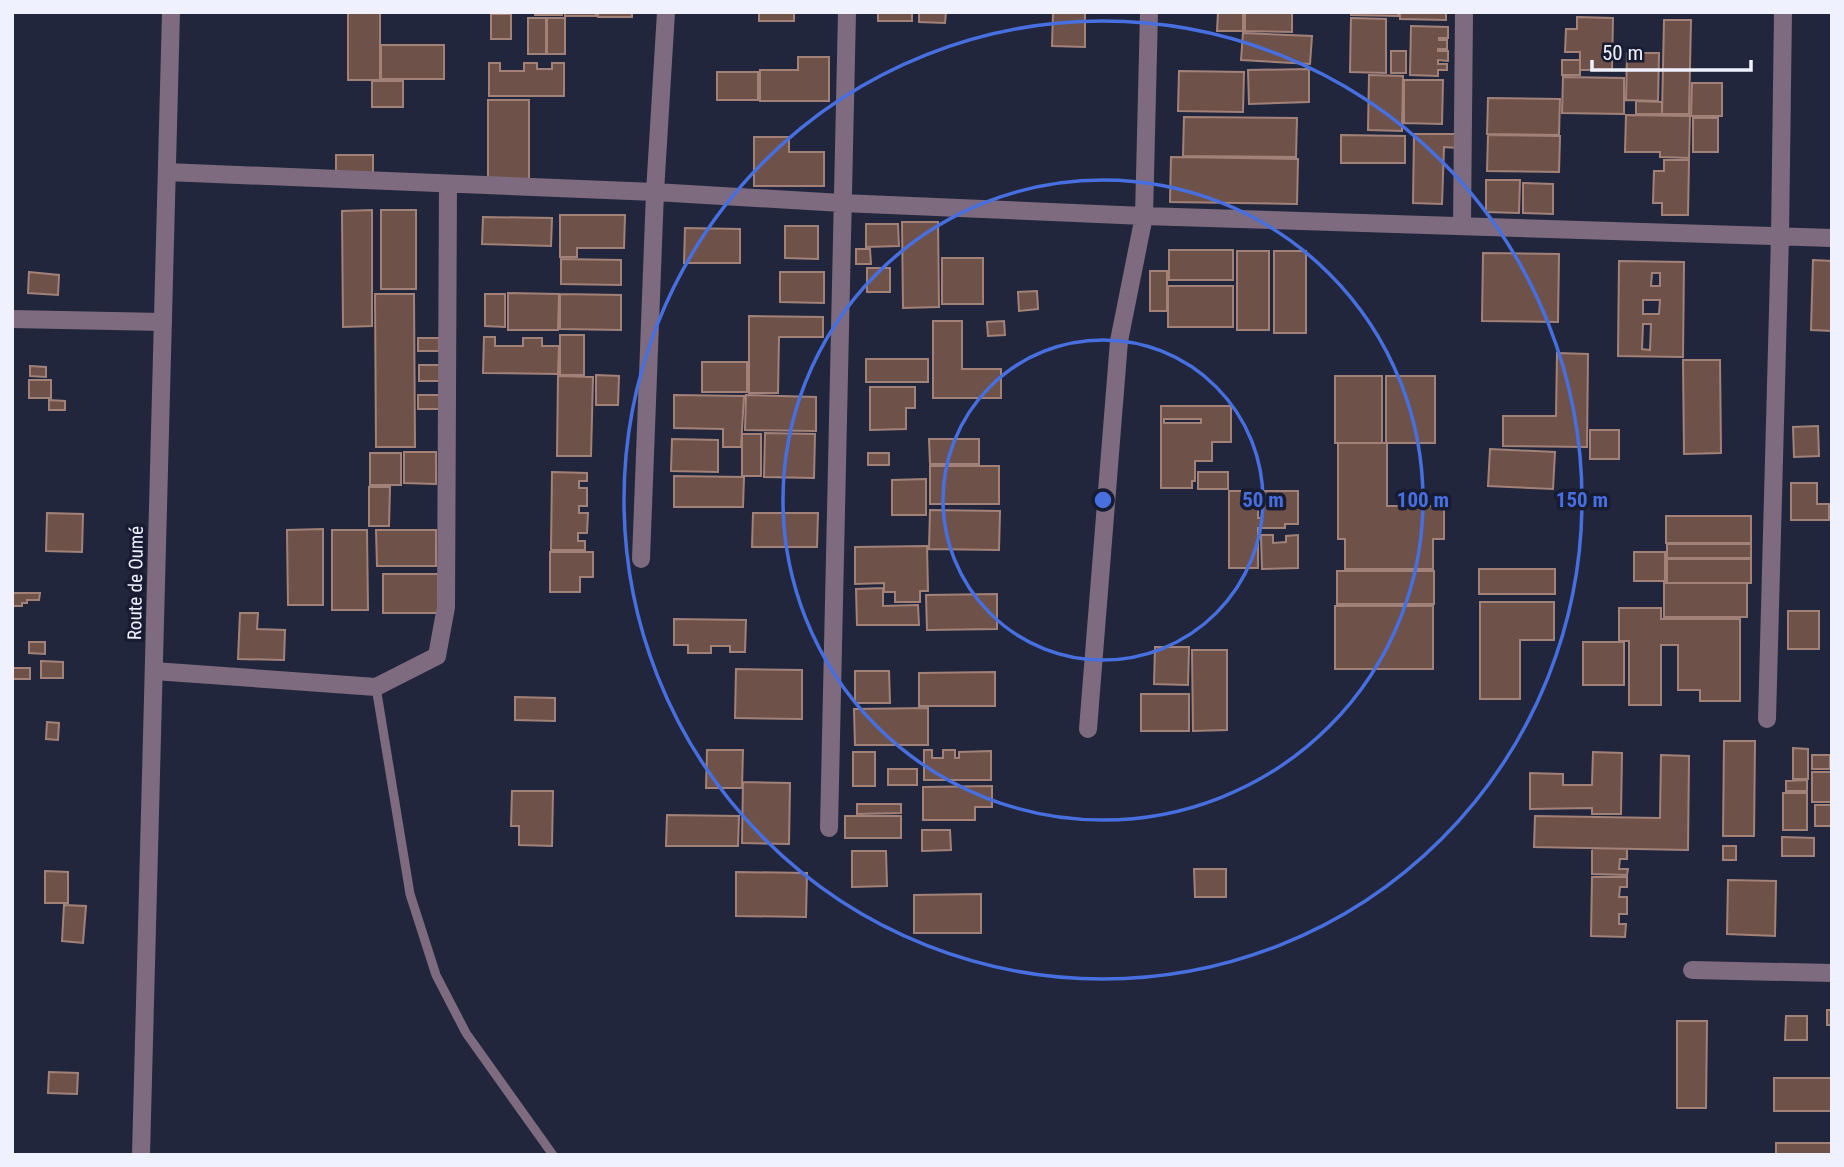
<svg xmlns="http://www.w3.org/2000/svg" width="1844" height="1167" font-family="'Roboto Condensed',sans-serif">
	<rect width="100%" height="100%" fill="#21263c"/>
	<!-- building -->
	<path fill="#6e5149" stroke="#a28278" stroke-width="2" fill-rule="evenodd" d="M348 12H380V80H348Z
		M535 12H562V15H535Z
		M565 12H596V16H565Z
		M598 12H632V17H598Z
		M759 12H794V21H759Z
		M878 12H912V21H878Z
		M919 12H946L945 23 919 22Z
		M1053 12H1085V47L1052 46Z
		M1218 12H1243V31H1217Z
		M1245 12H1292V32L1245 31Z
		M1351 12H1398V16L1351 15Z
		M1400 12H1446V20L1400 19Z
		M491 14H511V39H491Z
		M1577 17 1613 18 1612 70H1580V52H1565L1566 29H1577Z
		M528 18H546V54H528Z
		M547 18H565V54H547Z
		M1351 18 1386 19V73L1350 72Z
		M1664 20H1691L1689 114H1662Z
		M1411 26 1448 27V38H1439V40H1447V49H1438V51H1448V61L1438 60V64H1447V70H1438V76L1410 75Z
		M1243 33 1312 36 1310 64 1241 60Z
		M381 45H444V79H381Z
		M1391 51H1406V73H1391Z
		M1627 53H1659L1658 101 1626 100Z
		M798 57H829V101H760V70H798Z
		M1562 60H1580V75H1562Z
		M489 63H500V71H524V63H537V69H552V63H564V96H489Z
		M1309 69V102L1249 104 1248 70Z
		M1179 71 1244 72 1243 112 1178 111Z
		M717 72H758V100H717Z
		M1369 75 1403 76 1402 131 1368 130Z
		M1563 77 1624 78V114L1562 113Z
		M1404 80H1443L1442 124 1404 123Z
		M372 81H403V107H372Z
		M1692 83H1722V116H1691Z
		M1488 98 1560 99 1559 135 1487 134Z
		M488 100H529V183H488Z
		M1636 101 1662 102V114H1636Z
		M1626 115 1690 116 1689 158 1660 157V152H1625Z
		M1184 117 1297 118 1296 157 1183 156Z
		M1693 118H1718V152H1693Z
		M1414 134H1457V148L1444 147 1442 204 1413 203Z
		M1341 135 1405 136V163H1341Z
		M1488 135 1560 136 1559 172 1487 171Z
		M754 137H789V152H824V186H754Z
		M336 155H373V176H336Z
		M1171 157 1298 159 1297 204 1170 202Z
		M1664 160H1689L1688 215H1662V203H1653L1654 171H1664Z
		M1486 180H1520L1519 213 1486 212Z
		M1523 183 1553 184V214L1523 213Z
		M372 210V326L343 327 342 211Z
		M381 210H416V289H381Z
		M560 215H625L624 248H577V257H560Z
		M483 217 552 218 551 246 482 244Z
		M902 222H938L939 307 903 308Z
		M866 224H898L899 246 866 247Z
		M785 226H818V259L785 258Z
		M685 228 740 229V263H684Z
		M856 249H870L871 264H856Z
		M1169 250H1233V280H1169Z
		M1237 251H1269V330H1237Z
		M1274 251H1306V333H1274Z
		M1483 253 1559 254 1558 322 1482 321Z
		M942 258H983V304H942Z
		M561 259 621 260V285L561 284Z
		M1813 260 1832 261V331L1811 330Z
		M1619 261 1684 262 1683 357 1618 356ZM1652 273H1660V286H1651ZM1643 300H1660L1659 314H1643ZM1643 324H1651L1650 350 1642 349Z
		M867 268H890V292H867Z
		M1150 271H1167V311H1150Z
		M29 272 59 275 58 295 28 293Z
		M780 272H824V303L780 302Z
		M1168 286H1233V327H1168Z
		M1037 291 1038 309 1019 311 1018 292Z
		M508 293 559 294 558 330H508Z
		M375 294H414L415 447H376Z
		M485 294H505V327L485 326Z
		M560 294 621 295V330L560 329Z
		M749 316 823 317V337H779L778 393H749Z
		M933 321H962V369H1001V398H933Z
		M1004 321 1005 335 988 336 987 322Z
		M560 335H584V375H560Z
		M484 337H495V346H523V338H542V346H559L558 374 483 373Z
		M418 338H439V351H418Z
		M1557 353 1588 354 1587 447 1503 446V416H1556Z
		M866 359H928V382H866Z
		M1683 360H1720L1721 453 1684 454Z
		M702 362H747V392H702Z
		M419 365H440V381H419Z
		M30 366 46 367V377L30 376Z
		M596 375 619 376 618 405H596Z
		M558 376 593 377 591 456H557Z
		M1335 376H1382V443H1335Z
		M1386 376H1435V443H1386Z
		M29 380H51V398H29Z
		M870 387H915V408H906V429L870 430Z
		M418 395H440V409H418Z
		M674 395 744 396 741 447H723V429L674 428Z
		M746 395 816 397V431L745 430Z
		M49 400 65 401V410H49Z
		M1161 406H1231V442H1212V461H1195V481H1192V488H1161ZM1164 419H1201V423H1164Z
		M1818 426 1819 456 1794 457 1793 427Z
		M1590 430H1619V459H1590Z
		M765 433 815 434 814 478 764 477Z
		M742 434H761V476H742Z
		M672 439 718 440V472L671 471Z
		M929 439H979V464H930Z
		M1338 443H1387V506H1444V539H1433V569H1345V539H1338Z
		M1490 449 1555 452 1553 489 1488 486Z
		M404 452H436V484L404 483Z
		M370 453H401V485H370Z
		M868 453H889V465H868Z
		M930 466H999V504H930Z
		M552 472 587 473V481H579V488H587V506H579V513H588L587 533H578V541H585V550H551Z
		M1198 472H1228V489H1198Z
		M674 476 744 477 743 507H674Z
		M926 479V515H892V480Z
		M1791 483H1817V504H1829V520H1791Z
		M369 487H390L389 526H369Z
		M1229 491H1258V518H1262V491H1298V524H1285V528H1258V568H1229Z
		M930 510 1000 511 999 550 929 549Z
		M47 513 83 514 82 552 46 551Z
		M753 513H818L817 547H752Z
		M1666 516H1751V543H1666Z
		M323 529V605H288L287 530Z
		M332 530H367L368 610H332Z
		M376 530H436V566H377Z
		M1261 535H1273V543L1286 542V536L1298 535V568L1262 569Z
		M1667 544H1751V558H1667Z
		M927 546 928 591H920V602H895V592H884V583L855 584V547Z
		M550 552H593V577H580V592H550Z
		M1634 552H1665V581H1634Z
		M1667 559H1751V583H1667Z
		M1479 569H1555V594H1479Z
		M1337 571H1434V604H1337Z
		M383 574H438V613H383Z
		M1664 583H1747V617H1664Z
		M883 588V606L918 605 919 625H857L856 589Z
		M12 593H40L39 600H27V603H22V606H14L12 608Z
		M997 594V629L927 630 926 595Z
		M1480 602H1554V640H1520V699H1480Z
		M1335 606H1433V669H1335Z
		M1619 608H1661V619H1740V701H1700V690H1678V645H1661V705H1629V641H1619Z
		M1788 611H1819V649H1788Z
		M240 613H258L257 629 285 630 284 660 238 659Z
		M674 619 746 620 745 652H730V646H711V653H688V645H674Z
		M29 642H45V654L29 653Z
		M1583 642H1624V685H1583Z
		M1155 647H1189L1188 685 1154 684Z
		M1192 650H1227V730L1193 731Z
		M41 661 63 662V678H41Z
		M12 668H30V679H12Z
		M736 669 802 670V719L735 718Z
		M855 671H889L890 703H855Z
		M995 672V706H919V673Z
		M1141 694H1189V731H1141Z
		M515 697 555 698V721L515 720Z
		M928 708V745H855L854 709Z
		M47 722 59 723 58 740 46 739Z
		M1724 741H1755L1754 836H1723Z
		M1793 748 1808 749V779H1793Z
		M707 750H743L742 788H706Z
		M924 750H932V758H943V750H955V758H959V752L991 751V780H924Z
		M853 752H875V786H853Z
		M1593 752 1622 753 1621 814H1592V808L1530 809V773L1563 774V785H1592Z
		M1661 755 1689 756 1688 850 1534 847 1535 816 1660 818Z
		M1812 755H1830V769H1812Z
		M888 769H917V785H888Z
		M1812 772H1832V802H1812Z
		M1807 780V791H1786V781Z
		M743 782 790 783 789 844 742 843Z
		M992 786V807H975V820H923V787Z
		M512 791H553L552 846 519 845V826H511Z
		M1783 793H1807V830H1783Z
		M857 804H901V813L857 814Z
		M1815 805H1832V826H1815Z
		M667 815 739 816 738 846H666Z
		M845 816H901V838H845Z
		M922 830H950L951 850 922 851Z
		M1782 837 1814 838V856H1782Z
		M1723 846H1736V860H1723Z
		M1592 849H1627V859H1620L1619 869H1628L1627 875 1592 874Z
		M852 851H886L887 886 852 887Z
		M1194 869H1226V897H1195Z
		M45 871 68 872V903H45Z
		M736 872 807 873 806 917 736 916Z
		M1592 877H1627V887H1620L1619 897H1627V914H1619V924H1626L1625 937 1591 936Z
		M1728 880 1776 881 1775 936 1727 934Z
		M981 894V933H914V895Z
		M64 905 86 906 83 943 62 941Z
		M1827 1010H1832V1025H1827Z
		M1786 1016H1807V1040H1785Z
		M1677 1021H1707L1706 1108H1677Z
		M49 1072 78 1073 77 1094 48 1093Z
		M1774 1078H1832V1111H1774Z
		M1776 1143H1832V1155H1776Z"/>
	<g fill="none" stroke-linecap="round" stroke-linejoin="round">
		<!-- service -->
		<path stroke="#7e6b7f" stroke-width="9" d="M376 687 410 894 436 975 466 1033 553 1155"/>
		<!-- minor -->
		<path stroke="#7e6b7f" stroke-width="18" d="M167 172 655 192 842 203 1144 216 1832 238
			M1462 225 1464 12
			M12 319 163 322
			M641 559 655 192 666 12
			M154 671 376 687 437 656 446 607 448 184
			M1767 719 1780 236 1783 12
			M1088 729 1119 341 1144 216 1149 12
			M829 828 847 12
			M1692 970 1832 973"/>
		<!-- tertiary -->
		<path stroke="#7e6b7f" stroke-width="18" d="M141 1155 171 12"/>
	</g>
	<!-- distance rings -->
	<g fill="none" stroke="#476fe0" stroke-width="3.5">
		<circle cx="1103" cy="500" r="160"/>
		<circle cx="1103" cy="500" r="320"/>
		<circle cx="1103" cy="500" r="479"/>
	</g>
	<g text-anchor="middle" stroke-width="7" stroke-linejoin="round" paint-order="stroke">
		<!-- street labels -->
		<g font-size="19" fill="#eff2fe" stroke="#181c32">
			<text transform="translate(135 583) rotate(-89)" y="7">Route de Oumé</text>
		</g>
	</g>
	<circle cx="1103" cy="500" r="10" fill="#476fe0" stroke="#181c32" stroke-width="3.5"/>
	<g font-size="21" text-anchor="middle" font-weight="bold" fill="#476fe0" stroke="#181c32" stroke-width="7" stroke-linejoin="round" paint-order="stroke">
		<text x="1263" y="507">50 m</text>
		<text x="1423" y="507">100 m</text>
		<text x="1582" y="507">150 m</text>
	</g>
	<!-- border -->
	<rect width="1844" height="1167" fill="none" stroke="#eff2fe" stroke-width="28"/>
	<!-- scale -->
	<path d="M1592 60v10h159v-10" fill="none" stroke="#eff2fe" stroke-width="3.5"/>
	<text x="1602" y="60" font-size="21" fill="#eff2fe" stroke="#181c32" stroke-width="5" paint-order="stroke">50 m</text>
</svg>
